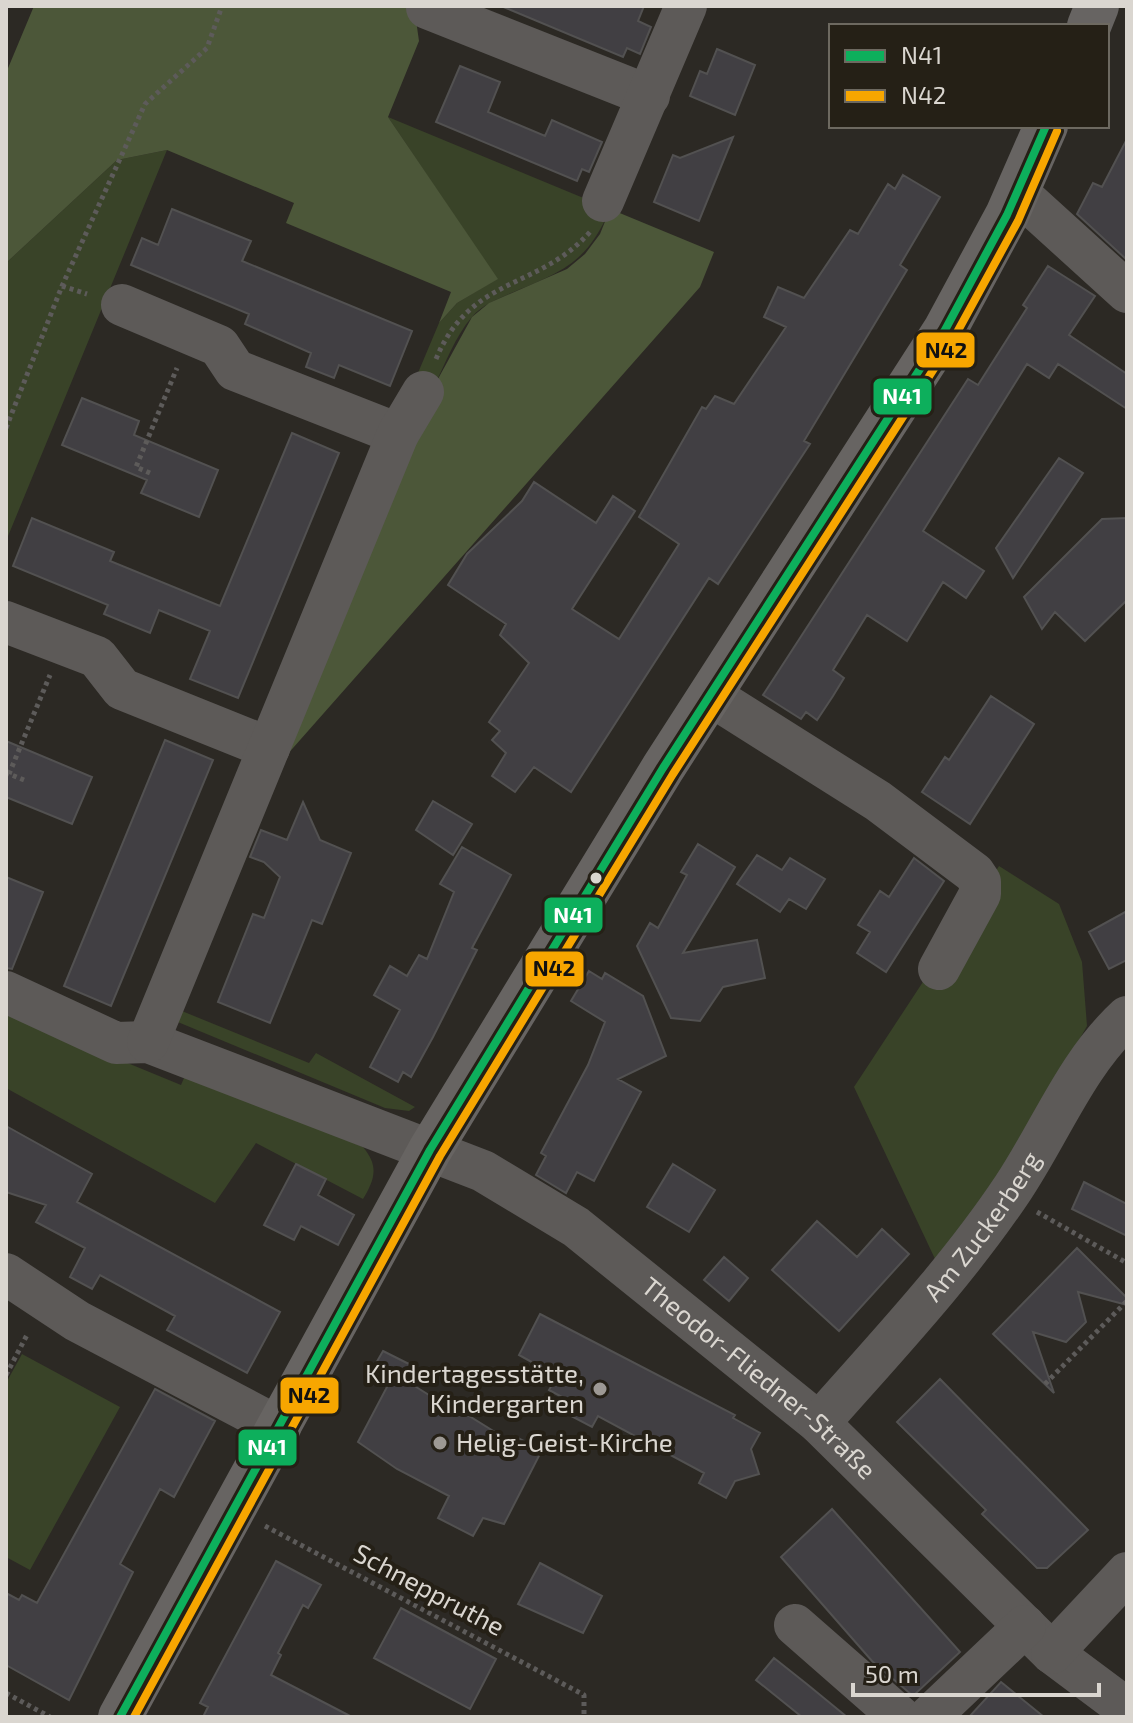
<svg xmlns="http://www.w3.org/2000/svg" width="1133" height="1723" font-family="'Exo 2',sans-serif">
	<rect width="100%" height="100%" fill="#2c2924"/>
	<!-- green -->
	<path fill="#394328" d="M388 117 610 209C587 264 561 272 509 294 496 300 482 305 472 317 455 336 445 365 433 388L415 380 439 323 457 303 497 279Z
		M167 150 6 541V263L117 160Z
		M999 866 1059 904 1082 962 1087 1026 1010 1161 936 1261 854 1087Z
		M177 1009 309 1063 316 1053 415 1107 409 1111 385 1108 173 1020Z
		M6 1013 181 1085 187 1071 363 1147C379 1166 375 1179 363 1199L256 1143 215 1203 6 1088Z
		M22 1354 120 1407 30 1570 6 1557V1383Z"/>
	<!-- forest -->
	<path fill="#4c5739" d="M34 6H414L419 41 388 117 498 279 457 303 439 323 451 292 286 223 294 203 167 150 117 160 6 263V73Z
		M610 209 714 252 700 287 278 765 433 388 472 317 489 303 567 269 585 254 600 234Z"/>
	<!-- building -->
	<path fill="#413f43" stroke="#525151" stroke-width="2" d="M501 6H644L638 21 651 27 640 54 627 48 623 57Z
		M717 49 755 65 735 115 690 96 700 71 707 74Z
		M460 66 500 82 488 112 545 136 552 120 602 142 589 172 582 169 577 181 436 122Z
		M733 137 699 221 654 202 673 155 680 158Z
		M1127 139V260L1077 214 1093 183 1102 187Z
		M903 175 940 197 900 265 907 270 804 441 810 444 718 584 709 578 571 792 534 767 515 792 492 776 506 753 492 740 500 731 489 722 529 663 500 635 506 624 448 585 467 554 522 501 534 482 596 523 613 496 635 511 572 609 619 639 679 544 639 517 702 407 706 409 715 396 734 404 786 327 764 317 778 287 804 298 850 230 858 234 888 184 895 189Z
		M172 209 251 241 242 261 412 331 390 386 339 365 334 378 306 367 311 353 245 324 249 314 131 265 142 238 158 245Z
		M1048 266 1095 296 1069 335 1127 374V409L1058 364 1049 378 1027 364 923 531 984 571 966 598 943 582 907 641 867 615 833 670 844 678 833 696 817 720 806 712 801 719 763 695 968 379 978 385 1027 308 1023 305Z
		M82 398 139 421 134 435 218 470 199 517 141 493 147 480 62 445Z
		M292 433 339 453 238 698 190 679 210 631 159 610 150 633 104 614 108 605 13 566 32 518 114 552 110 561 220 606Z
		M1059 458 1083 473 1013 578 996 548Z
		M1127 518V600L1085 641 1055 612 1042 629 1024 597 1102 519Z
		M991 696 1034 724 970 824 922 792 945 757 949 760Z
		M165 740 213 760 111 1006 64 986Z
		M6 741 92 777 72 824 6 797Z
		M433 801 472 824 453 855 416 830Z
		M303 802 320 840 351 853 322 924 312 920 270 1023 218 1002 253 914 264 918 280 877 264 862 250 857 261 830 287 840Z
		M698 844 735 867 683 953 757 940 765 978 723 987 700 1021 671 1018 637 946 650 923 658 928 687 875 681 872Z
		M462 847 511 875 472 948 477 950 433 1037 411 1077 403 1072 398 1082 370 1067 400 1010 374 995 390 966 407 976 419 955 427 959 454 892 440 884Z
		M757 855 782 870 790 858 825 879 806 909 789 899 780 912 737 884Z
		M914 858 944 881 886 972 857 953 870 932 858 925 880 891 889 897Z
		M6 877 43 892 12 969 6 968Z
		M1127 911V960L1109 969 1089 932Z
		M589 971 602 979 605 973 643 996 666 1056 618 1079 641 1092 594 1181 577 1172 566 1193 536 1175 546 1156 541 1153 588 1065 605 1022 571 1001Z
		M6 1126 92 1174 77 1202 280 1312 247 1373 167 1330 175 1316 100 1275 92 1289 70 1277 85 1248 36 1222 46 1205 6 1192Z
		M296 1164 326 1179 318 1195 354 1215 338 1245 301 1226 294 1240 264 1225Z
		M673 1164 715 1190 689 1232 647 1207Z
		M1084 1182 1127 1204V1236L1072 1209Z
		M817 1221 857 1257 882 1229 909 1254 839 1331 772 1270Z
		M1077 1248 1127 1298V1305L1078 1292 1086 1322 1066 1342 1033 1332 1054 1393 993 1334Z
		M724 1257 748 1278 729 1301 704 1280Z
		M540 1314 735 1415 733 1418 760 1433 751 1449 759 1474 735 1481 726 1498 699 1483 704 1473 598 1416 592 1427 556 1408 562 1397 549 1390 557 1376 519 1355Z
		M383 1351 413 1366 405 1380 453 1410 469 1416 511 1442 514 1436 542 1450 504 1524 483 1518 473 1536 438 1518 449 1496 397 1469 358 1442 387 1387 368 1377Z
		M940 1379 1088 1530 1047 1568H1037L1025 1556 982 1514 986 1510 897 1422Z
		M155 1389 215 1421 174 1497 160 1489 120 1564 133 1572 69 1700 6 1665V1593L19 1600 22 1595 37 1603Z
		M832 1509 960 1652 913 1696 872 1661 781 1557Z
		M276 1561 321 1585 308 1608 303 1605 278 1653 281 1655 271 1675 352 1717H203L208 1707 200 1703Z
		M540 1563 602 1596 583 1633 518 1604Z
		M401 1608 496 1659 470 1709 374 1658Z
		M774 1658 808 1685 847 1717H802L756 1680Z
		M1001 1682 1044 1717H969Z"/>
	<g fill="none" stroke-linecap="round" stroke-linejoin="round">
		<!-- path -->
		<path stroke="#5d5b5a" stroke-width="5" stroke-dasharray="4 4" stroke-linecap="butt" d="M62 286 87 294
			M436 359C471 275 537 291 590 232
			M6 428 62 286 145 104 207 48 222 6
			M150 473 136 467 177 368
			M24 780 9 774 50 675
			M1037 1212 1127 1263
			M6 1375 28 1333
			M1045 1384 1127 1301
			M265 1526 584 1695V1717
			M6 1693 50 1717"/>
		<!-- minor -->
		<g stroke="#5d5a58" stroke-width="42">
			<path d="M427 8 649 96"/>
			<path d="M1017 192 1127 292"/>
			<path d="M603 201 686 6"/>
			<path d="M122 305 219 346 235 370 398 434"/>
			<path d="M6 622 97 657 122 689 269 748"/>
			<path d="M710 695 878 801 974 873 980 882V894L939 969"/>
			<path id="s1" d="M6 992 116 1043 148 1042 483 1171 576 1227 819 1423 1052 1653 1127 1709"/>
			<path d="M148 1042 398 434 423 392"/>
			<path d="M6 1274 77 1321 280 1428"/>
			<path id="s2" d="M819 1423C886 1347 957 1272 1013 1188 1051 1131 1076 1064 1127 1017"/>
			<path d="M795 1625 900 1717"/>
			<path d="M1052 1653 1127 1573"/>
			<path d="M929 1717 1025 1626"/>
		</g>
		<!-- major -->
		<path stroke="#676462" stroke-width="44" d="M1089 26 1097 6
			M120 1717 430 1150 663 768 945 330 1007 215 1046 126"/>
		<defs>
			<path id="bus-1" d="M120 1717 430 1150 663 768 945 330 1007 215 1046 126"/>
			<path id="bus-2" d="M134 1717 440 1156 673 774 955 336 1018 221 1057 131"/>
		</defs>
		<!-- bus-1 casing -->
		<use href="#bus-1" stroke="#252016" stroke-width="14"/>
		<!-- bus-2 casing -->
		<use href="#bus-2" stroke="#252016" stroke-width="14"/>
		<!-- bus-1 -->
		<use href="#bus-1" stroke="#0daf5c" stroke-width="8"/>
		<!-- bus-2 -->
		<use href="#bus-2" stroke="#f7a600" stroke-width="8"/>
	</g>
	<!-- markers -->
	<circle fill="#dad6d0" stroke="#252016" stroke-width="3" cx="596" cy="878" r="7"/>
	<g fill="#9d9994" stroke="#252016" stroke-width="3">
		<circle cx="600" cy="1389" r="8"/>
		<circle cx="440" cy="1443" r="8"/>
	</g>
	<g text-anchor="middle" stroke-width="8" stroke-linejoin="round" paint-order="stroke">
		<!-- street labels -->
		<g font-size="26" fill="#dad6d0" stroke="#252016">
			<text dy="9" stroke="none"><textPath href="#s2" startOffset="256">Am Zuckerberg</textPath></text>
			<text dy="9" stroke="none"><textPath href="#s1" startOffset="858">Theodor-Fliedner-Straße</textPath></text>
			<text transform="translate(429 1590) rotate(28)" y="9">Schneppruthe</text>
		</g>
		<!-- poi labels -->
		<g font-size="26" fill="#dad6d0" stroke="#252016" text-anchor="end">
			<text x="584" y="1383">Kindertagesstätte,<tspan x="584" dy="30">Kindergarten</tspan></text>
			<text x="456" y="1452" text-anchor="start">Helig-Geist-Kirche</text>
		</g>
	</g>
	<g stroke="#252016" stroke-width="3">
		<rect x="915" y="331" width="61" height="38" rx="8" fill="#f7a600"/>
		<rect x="872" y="377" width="61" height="39" rx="8" fill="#0daf5c"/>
		<rect x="543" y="896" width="61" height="38" rx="8" fill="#0daf5c"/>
		<rect x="524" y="950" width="61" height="38" rx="8" fill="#f7a600"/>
		<rect x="279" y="1376" width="61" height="39" rx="8" fill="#f7a600"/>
		<rect x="237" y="1428" width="61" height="39" rx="8" fill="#0daf5c"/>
	</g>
	<g font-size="22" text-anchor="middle" font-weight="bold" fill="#fff">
		<text x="902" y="404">N41</text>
		<text x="573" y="923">N41</text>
		<text x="267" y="1455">N41</text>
	</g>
	<g font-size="22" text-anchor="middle" font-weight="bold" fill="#111">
		<text x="946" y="358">N42</text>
		<text x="554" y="976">N42</text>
		<text x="309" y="1403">N42</text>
	</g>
	<!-- border -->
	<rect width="1133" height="1723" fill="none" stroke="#dad6d0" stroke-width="16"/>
	<!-- legend -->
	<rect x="829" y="24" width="280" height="104" fill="#252016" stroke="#6d6960" stroke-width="2"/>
	<rect x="845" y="50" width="40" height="12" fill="#0daf5c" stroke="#6d6960" stroke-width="2"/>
	<text x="901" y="64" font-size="24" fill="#dad6d0">N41</text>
	<rect x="845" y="90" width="40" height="12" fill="#f7a600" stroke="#6d6960" stroke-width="2"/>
	<text x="901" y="104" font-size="24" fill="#dad6d0">N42</text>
	<!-- scale -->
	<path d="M853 1683v12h246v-12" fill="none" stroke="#dad6d0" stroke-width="4"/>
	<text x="865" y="1683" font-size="24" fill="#dad6d0" stroke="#252016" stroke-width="6" paint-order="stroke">50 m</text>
</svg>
